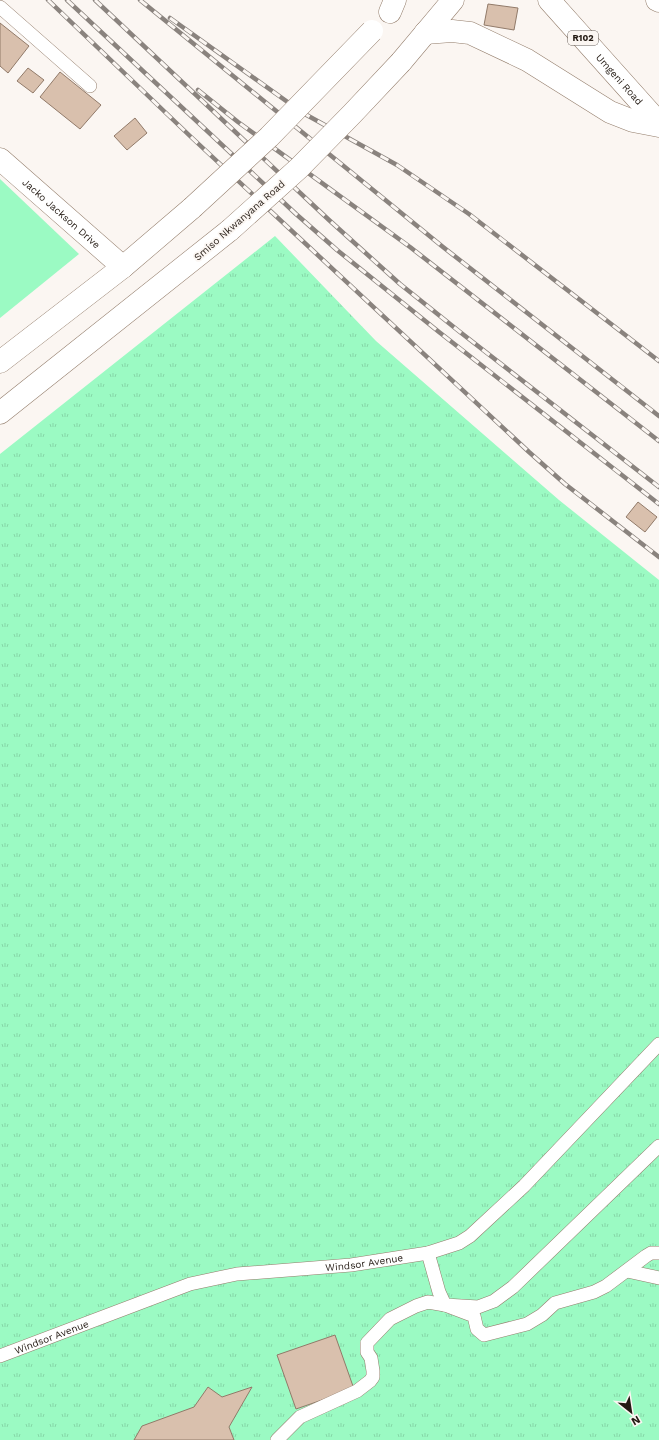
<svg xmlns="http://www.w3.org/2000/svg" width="659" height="1440" font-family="'Work Sans',sans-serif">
	<defs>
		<pattern id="grass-tufts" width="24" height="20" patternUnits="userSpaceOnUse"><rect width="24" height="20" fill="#9bfac3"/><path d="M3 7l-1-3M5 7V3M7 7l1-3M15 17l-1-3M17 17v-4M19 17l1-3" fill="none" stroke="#85d6a7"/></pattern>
	</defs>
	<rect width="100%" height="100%" fill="#fbf6f2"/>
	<!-- grass -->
	<path fill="url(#grass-tufts)" d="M275 236 376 341 559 500 659 580V1440H0V454Z"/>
	<!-- park -->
	<path fill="#9bfac3" d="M0 179 79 254 0 318Z"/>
	<!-- building -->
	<path fill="#d9c0ad" stroke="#917a69" d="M488 4 518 8 514 30 484 25Z
		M0 23 29 46 8 73 0 66Z
		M28 68 44 80 33 93 17 81Z
		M60 72 101 105 80 129 40 97Z
		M135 118 147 133 127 150 114 136Z
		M638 502 657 517 645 532 626 517Z
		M335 1335 354 1389 296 1409 277 1355Z
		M208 1387 222 1397 252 1387 229 1427 234 1440H134L142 1426 194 1407Z"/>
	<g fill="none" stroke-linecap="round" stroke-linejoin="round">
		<defs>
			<g id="lane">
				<path d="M0 7 90 86"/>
				<path d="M428 1253 439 1292 445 1305 478 1307 494 1301 513 1287 659 1146"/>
				<path d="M627 1271 659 1278"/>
				<path id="s1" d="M0 1356 190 1284 237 1274 351 1265 428 1253 459 1243 470 1236 524 1186 659 1044"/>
				<path d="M277 1440 300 1417 357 1391 370 1381 373 1377V1371L371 1358 367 1352V1343L390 1319 416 1306 428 1302 445 1305 474 1316 477 1329 484 1335 527 1324 542 1315 555 1303 594 1292 606 1286 646 1256 651 1253H659"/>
			</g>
			<g id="street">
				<path id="s2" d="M0 159 123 267"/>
			</g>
			<path id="secondary" d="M401 62 453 0
				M0 362 123 267 192 208
				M0 413 230 230"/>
			<g id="primary">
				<path id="s3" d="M549 0 659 123"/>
				<path d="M657 0 659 1"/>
				<path d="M390 12 395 0"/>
				<path d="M425 33 452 31 470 33 527 60 610 112 633 121 659 126"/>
			</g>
		</defs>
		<!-- lane casing -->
		<use href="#lane" stroke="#937d6b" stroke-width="14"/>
		<!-- street casing -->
		<use href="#street" stroke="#937d6b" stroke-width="23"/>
		<!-- secondary casing -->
		<use href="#secondary" stroke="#937d6b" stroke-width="23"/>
		<!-- primary casing -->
		<use href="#primary" stroke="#937d6b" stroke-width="23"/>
		<!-- lane -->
		<use href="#lane" stroke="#fff" stroke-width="13"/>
		<!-- street -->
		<use href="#street" stroke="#fff" stroke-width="22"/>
		<!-- secondary -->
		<use href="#secondary" stroke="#fff" stroke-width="22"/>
		<!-- primary -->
		<use href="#primary" stroke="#fff" stroke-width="22"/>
		<defs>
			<path id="rail" d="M48 0 190 136 529 452 565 484 659 557
				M67 0 296 214 337 250 439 332 659 504
				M95 0 329 220 400 284 460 332 659 487
				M140 0 443 247 659 416
				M170 18 303 113 397 165 469 214 659 361
				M198 90 238 122 410 247 659 441"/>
		</defs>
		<!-- rail casing -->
		<use href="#rail" stroke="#8a837e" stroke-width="4.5"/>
		<!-- rail -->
		<use href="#rail" stroke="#fbf6f2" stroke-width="3" stroke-dasharray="9" stroke-linecap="butt"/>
		<defs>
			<path id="secondary-bridge" d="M192 208 269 137 372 31
				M230 230 299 168 352 114 401 62"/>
		</defs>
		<!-- secondary-bridge casing -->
		<use href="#secondary-bridge" stroke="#937d6b" stroke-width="23" stroke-linecap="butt"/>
		<!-- secondary-bridge -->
		<use href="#secondary-bridge" stroke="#fff" stroke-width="22"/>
	</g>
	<g text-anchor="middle" stroke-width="3.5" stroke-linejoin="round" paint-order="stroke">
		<!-- shield labels -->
		<rect fill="#fbf6f2" stroke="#645c56" stroke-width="1" x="568" y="31" width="30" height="14" rx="3"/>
		<g font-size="9" font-weight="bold" fill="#231a13">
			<text x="583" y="41">R102</text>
		</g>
		<!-- street labels -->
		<g font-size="10" fill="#231a13" stroke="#fbf6f2">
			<text dy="4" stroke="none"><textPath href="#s3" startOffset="106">Umgeni Road</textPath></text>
			<text dy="4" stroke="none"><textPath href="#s2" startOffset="82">Jacko Jackson Drive</textPath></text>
			<text transform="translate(239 220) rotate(-41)" y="4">Smiso Nkwanyana Road</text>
			<text dy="4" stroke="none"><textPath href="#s1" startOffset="379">Windsor Avenue</textPath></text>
			<text dy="4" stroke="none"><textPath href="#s1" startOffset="55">Windsor Avenue</textPath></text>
		</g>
	</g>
	<!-- north arrow -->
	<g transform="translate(631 1412) rotate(150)" stroke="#fbf6f2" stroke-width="3" paint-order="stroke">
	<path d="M0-3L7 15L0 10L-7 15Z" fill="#231a13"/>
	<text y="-6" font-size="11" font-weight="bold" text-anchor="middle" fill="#231a13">N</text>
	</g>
</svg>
